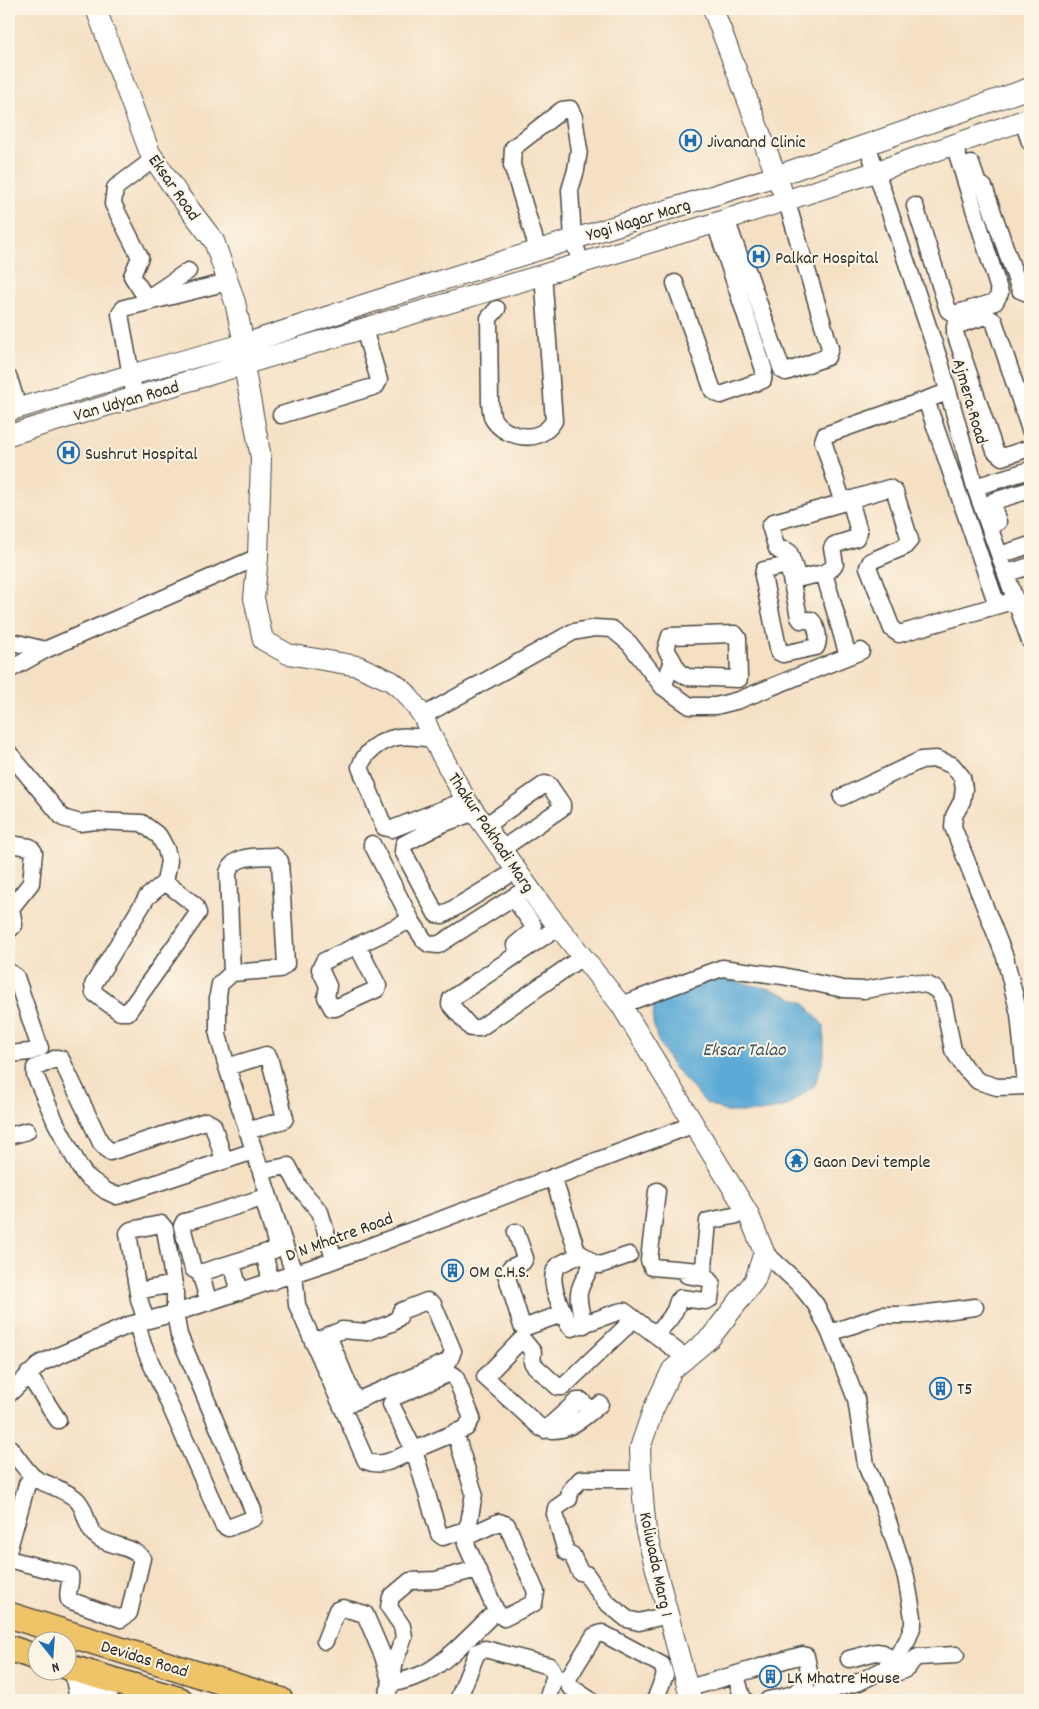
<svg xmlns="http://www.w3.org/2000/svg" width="1039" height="1709" font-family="Dekko,sans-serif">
	<rect width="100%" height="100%" fill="#fcf5e5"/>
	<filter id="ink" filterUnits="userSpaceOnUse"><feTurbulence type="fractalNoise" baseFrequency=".02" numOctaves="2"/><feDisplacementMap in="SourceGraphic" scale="10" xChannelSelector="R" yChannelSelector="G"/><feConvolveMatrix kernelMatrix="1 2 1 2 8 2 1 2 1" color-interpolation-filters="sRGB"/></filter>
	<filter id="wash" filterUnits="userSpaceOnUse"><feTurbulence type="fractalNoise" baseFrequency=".0096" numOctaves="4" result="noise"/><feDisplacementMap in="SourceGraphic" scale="20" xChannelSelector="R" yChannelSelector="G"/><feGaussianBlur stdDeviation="1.12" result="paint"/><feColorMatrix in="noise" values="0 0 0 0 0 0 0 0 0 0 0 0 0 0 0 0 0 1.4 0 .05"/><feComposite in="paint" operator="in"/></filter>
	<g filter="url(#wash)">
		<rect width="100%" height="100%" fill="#f5e0c4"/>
		<!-- water -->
		<path fill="#5daad6" stroke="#446a80" d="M719 978 771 989 803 1002 824 1026V1057L815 1085 787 1106 761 1112H727L706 1103 671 1064 657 1038 653 1022 654 1003C679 983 687 982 719 978Z"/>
	</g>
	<g filter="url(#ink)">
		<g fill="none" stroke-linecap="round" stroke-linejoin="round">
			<defs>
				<path id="minor" d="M1023 121 1030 142
					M867 144 940 362 975 487 1030 641
					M154 159 115 188 113 204 140 257 132 276 145 296H151L188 271
					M971 164 978 184 984 187 1020 290 1030 294
					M915 206 948 310 954 314 995 302 1000 293 954 144
					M726 219 742 264 748 272 782 370 786 372 827 357 830 348 786 199
					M538 250 512 165 513 148 562 110 570 109 574 117 579 150 576 170 570 190 573 239 581 263
					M675 283 713 391 721 395 763 380 764 370 715 223
					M497 309 489 318 490 403C491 408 491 415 493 419 503 435 530 443 546 430 549 428 552 424 554 421L543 274
					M9 378 18 408
					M948 392 825 435 823 441 841 497 849 500 889 488 895 492 910 540 904 547 871 561 868 567 892 629 899 634 1016 600
					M135 398 120 314 124 308 228 282
					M926 400 997 605
					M281 415 376 386 379 380 364 329
					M1030 430 994 321 986 316 955 326V333L995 451 1002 457 1030 448
					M975 487 1030 470
					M998 522 992 503 994 501 1030 490
					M1000 555 1030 545
					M784 566 789 569 799 617 801 620H811C817 625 820 640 816 647L783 654 779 652 763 576 764 570Z
					M824 573 801 578 797 575 789 552 785 550 780 551 777 549 770 526 774 522 845 502 851 503 859 532 856 538 834 545 832 548 835 564 830 570 824 573 848 656
					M1007 573 1030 566
					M9 641 45 650
					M9 670 45 650 258 557
					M663 687 673 661 666 649 670 636 735 634 738 638 739 679 687 677 679 672 673 661
					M423 716 573 632 595 628 612 629 629 643 663 687 690 706H716L739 700 861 651
					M433 739C422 738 409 735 398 737 381 740 365 751 360 767L384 827 392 829 466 800
					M9 753 63 818 80 823 95 821 142 823 159 836 166 849 169 861 165 882 147 897 93 985 94 993 120 1012H128L198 913 195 905 165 882
					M842 797 921 760 936 759 952 765 962 777 964 789 962 801 954 816 953 827 1005 957 1019 1014 1026 1085
					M475 812 442 824 404 844 403 851 436 914 443 915 517 870
					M485 826 545 784 549 785 562 804V808L502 849
					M9 844 30 847 34 852 31 883 11 908 14 925 9 930
					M372 844 411 920 424 940 429 944 438 945 529 887
					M513 897 533 925 532 931 515 945
					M558 927 451 999 450 1004 471 1028H480L582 957
					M357 945 378 986 377 989 335 1008H332L326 997 328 986 320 969 324 961 411 920
					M9 972 16 977 40 1048 30 1052 9 1054
					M232 973 228 873C233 854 257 857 274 856L280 861 286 964 280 969 232 973 220 984 218 995V1035L227 1067 294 1274 297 1305 366 1461C382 1468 395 1459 410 1452L414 1450 466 1428 472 1418 455 1376 450 1373 395 1397 391 1404 414 1450 439 1534 443 1537 465 1530 469 1523 474 1493 455 1432
					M621 1005 722 968 783 976 843 989 864 990 911 982 928 985 937 990 943 1000 953 1050 965 1068 978 1081 997 1087 1030 1086
					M227 1067 266 1055 269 1057 285 1118 284 1120 247 1131
					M9 1136 27 1131
					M224 1160 213 1125 206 1121 110 1152 101 1143 61 1059 57 1058 35 1068V1075L56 1123 80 1168 86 1176 106 1191 117 1196 254 1151
					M261 1171 288 1166 299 1187 320 1212 334 1259
					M553 1177 577 1251 593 1263 600 1265 629 1255
					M657 1191 649 1260 652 1267 700 1271 704 1267 708 1221 748 1213
					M516 1232 525 1258 523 1262 510 1268 506 1274 522 1326 526 1327 564 1313
					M764 1252 800 1285 816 1305 830 1333 856 1399 866 1465 883 1506 906 1577 913 1617V1625L907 1641 893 1662 883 1670 859 1682 794 1700
					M264 1253 271 1282
					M580 1255C574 1258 565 1261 559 1265 544 1277 563 1310 568 1324L572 1328 618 1312 624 1311 686 1358
					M232 1264 240 1292
					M200 1273 274 1250 276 1242 264 1201 259 1199 192 1220 184 1222 182 1226 193 1269 200 1273 209 1302
					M138 1291 174 1284
					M137 1323 143 1345 223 1525 228 1528 254 1518 253 1510 179 1335 175 1313V1291L165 1229 161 1224 131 1230 128 1233 139 1299 146 1321
					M584 1325C575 1291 577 1292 593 1263
					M830 1333 882 1315H913L975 1307
					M654 1334C666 1325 675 1315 678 1301L681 1298 705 1301 710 1299 712 1284 707 1278 687 1275
					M328 1335 355 1401
					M313 1342 342 1330 367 1332 392 1323 399 1317 401 1311 427 1301 433 1304 453 1351 449 1361 342 1407
					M28 1374 58 1420
					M9 1394 41 1363 129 1325 175 1313 326 1263 692 1125
					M600 1404C583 1419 564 1436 541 1428L485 1377 521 1340 524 1341 533 1352 532 1362 534 1365 558 1387H563L634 1319
					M545 1430 577 1401H582L591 1412
					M9 1447C16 1455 28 1474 36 1479 48 1485 68 1491 77 1500 87 1510 85 1525 94 1534 107 1547 130 1544 142 1558L129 1613 121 1619 69 1600C66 1592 72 1583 70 1575L12 1560 9 1556
					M641 1479H581L570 1491 569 1499 556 1508 555 1514 566 1552 572 1555 580 1572 586 1574 606 1602 627 1619 639 1622 668 1615
					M499 1522 507 1525 536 1592 534 1603 504 1618 496 1611 466 1544 468 1536Z
					M9 1548 27 1484 35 1478
					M325 1641 337 1610 343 1608 365 1614 383 1656 390 1680
					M849 1659 876 1652 883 1653 893 1662
					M72 1668 78 1700
					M87 1672 94 1700
					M878 1673C888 1673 899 1674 907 1668 911 1664 912 1659 918 1657L956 1655
					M736 1675 742 1697 745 1700
					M104 1677 110 1700
					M391 1684 395 1661 404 1637 402 1626 389 1607 391 1597 410 1581 436 1580 477 1569
					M688 1688C727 1678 764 1665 803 1655L806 1656 810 1676C798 1697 790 1695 768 1700
					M385 1700 391 1684C403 1681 414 1678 425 1673 450 1659 475 1631 496 1611
					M458 1700 477 1652 485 1649 550 1666 555 1675 547 1700
					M590 1700 569 1686 567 1680 594 1636 602 1633 662 1665 665 1675 655 1700"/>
				<path id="tertiary" d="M96 9 150 153 178 194 214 241 235 302 244 344V366L261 458 258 557 254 598 263 640 288 654 358 666 391 681 405 692 423 716 433 739 466 800 542 906 621 1005 748 1213 764 1252 755 1280 711 1337 672 1370 653 1410 640 1448 641 1475 646 1532 691 1700
					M713 9 781 188
					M9 411 130 375 244 344 372 302 776 176 1030 88
					M9 435 715 223 875 172 1030 118"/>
				<path id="primary" d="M9 1615 280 1700
					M9 1648 38 1658
					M68 1667 180 1700"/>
			</defs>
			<!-- minor casing -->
			<use href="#minor" stroke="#494642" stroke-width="19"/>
			<!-- tertiary casing -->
			<use href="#tertiary" stroke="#494642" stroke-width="22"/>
			<!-- primary casing -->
			<use href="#primary" stroke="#494642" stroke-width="28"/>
			<!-- minor -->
			<use href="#minor" stroke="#fff" stroke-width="16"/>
			<!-- tertiary -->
			<use href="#tertiary" stroke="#fff" stroke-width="20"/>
			<!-- primary -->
			<use href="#primary" stroke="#efc469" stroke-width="25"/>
		</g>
	</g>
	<!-- icons -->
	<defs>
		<symbol id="hospital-ring" viewBox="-11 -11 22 22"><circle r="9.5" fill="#fcf5e5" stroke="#1f6fb2" stroke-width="1.5"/><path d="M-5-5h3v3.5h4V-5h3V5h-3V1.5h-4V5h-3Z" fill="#1f6fb2"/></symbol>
		<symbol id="temple-ring" viewBox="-11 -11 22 22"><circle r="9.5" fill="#fcf5e5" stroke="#1f6fb2" stroke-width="1.5"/><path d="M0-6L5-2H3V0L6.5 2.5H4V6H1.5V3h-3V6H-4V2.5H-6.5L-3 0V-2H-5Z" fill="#1f6fb2"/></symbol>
		<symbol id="building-ring" viewBox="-11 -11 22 22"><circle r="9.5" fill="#fcf5e5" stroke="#1f6fb2" stroke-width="1.5"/><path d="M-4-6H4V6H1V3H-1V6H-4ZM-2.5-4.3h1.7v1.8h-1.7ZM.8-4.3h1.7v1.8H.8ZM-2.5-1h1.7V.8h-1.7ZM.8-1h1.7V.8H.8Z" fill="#1f6fb2"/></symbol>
	</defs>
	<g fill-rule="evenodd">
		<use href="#hospital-ring" x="678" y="128" width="25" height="25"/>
		<use href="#hospital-ring" x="746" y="244" width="25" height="25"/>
		<use href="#hospital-ring" x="56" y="440" width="25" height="25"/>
		<use href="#temple-ring" x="784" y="1148" width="25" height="25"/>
		<use href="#building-ring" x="440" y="1258" width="25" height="25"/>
		<use href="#building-ring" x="928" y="1376" width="25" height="25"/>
		<use href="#building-ring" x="758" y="1664" width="25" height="25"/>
	</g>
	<g text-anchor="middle" stroke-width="4" stroke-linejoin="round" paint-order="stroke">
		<!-- poi labels -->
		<g font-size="18" fill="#2b2b2b" stroke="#fcf5e5" text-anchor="start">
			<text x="707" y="147">Jivanand Clinic</text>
			<text x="775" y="263">Palkar Hospital</text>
			<text x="85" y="459">Sushrut Hospital</text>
			<text x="813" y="1167">Gaon Devi temple</text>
			<text x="469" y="1277">OM C.H.S.</text>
			<text x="957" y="1394">T5</text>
			<text x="787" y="1683">LK Mhatre House</text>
		</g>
		<!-- street labels -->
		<g font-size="18" fill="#2b2b2b" stroke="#fcf5e5">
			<text transform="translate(175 187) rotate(55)" y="6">Eksar Road</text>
			<text transform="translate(638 219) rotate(-17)" y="6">Yogi Nagar Marg</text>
			<text transform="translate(126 400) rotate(-16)" y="6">Van Udyan Road</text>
			<text transform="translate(971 401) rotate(74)" y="6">Ajmera Road</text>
			<text transform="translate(492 832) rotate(56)" y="6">Thakur Pakhadi Marg</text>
			<text transform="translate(339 1236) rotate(-20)" y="6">D N Mhatre Road</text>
			<text transform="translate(657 1564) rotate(78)" y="6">Koliwada Marg 1</text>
			<text transform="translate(145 1658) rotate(17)" y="6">Devidas Road</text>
		</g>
		<!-- water labels -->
		<g font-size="19" font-style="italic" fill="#3c5767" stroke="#fcf5e5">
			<text x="744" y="1055">Eksar Talao</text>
		</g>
	</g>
	<!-- margin -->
	<rect width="1039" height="1709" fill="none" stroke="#fcf5e5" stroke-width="30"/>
	<!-- north arrow -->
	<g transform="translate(52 1656) rotate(163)"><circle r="24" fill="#fcf5e5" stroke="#a8a49b"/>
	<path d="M0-4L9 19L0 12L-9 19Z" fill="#1f6fb2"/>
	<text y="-8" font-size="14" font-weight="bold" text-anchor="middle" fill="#2b2b2b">N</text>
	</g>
</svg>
